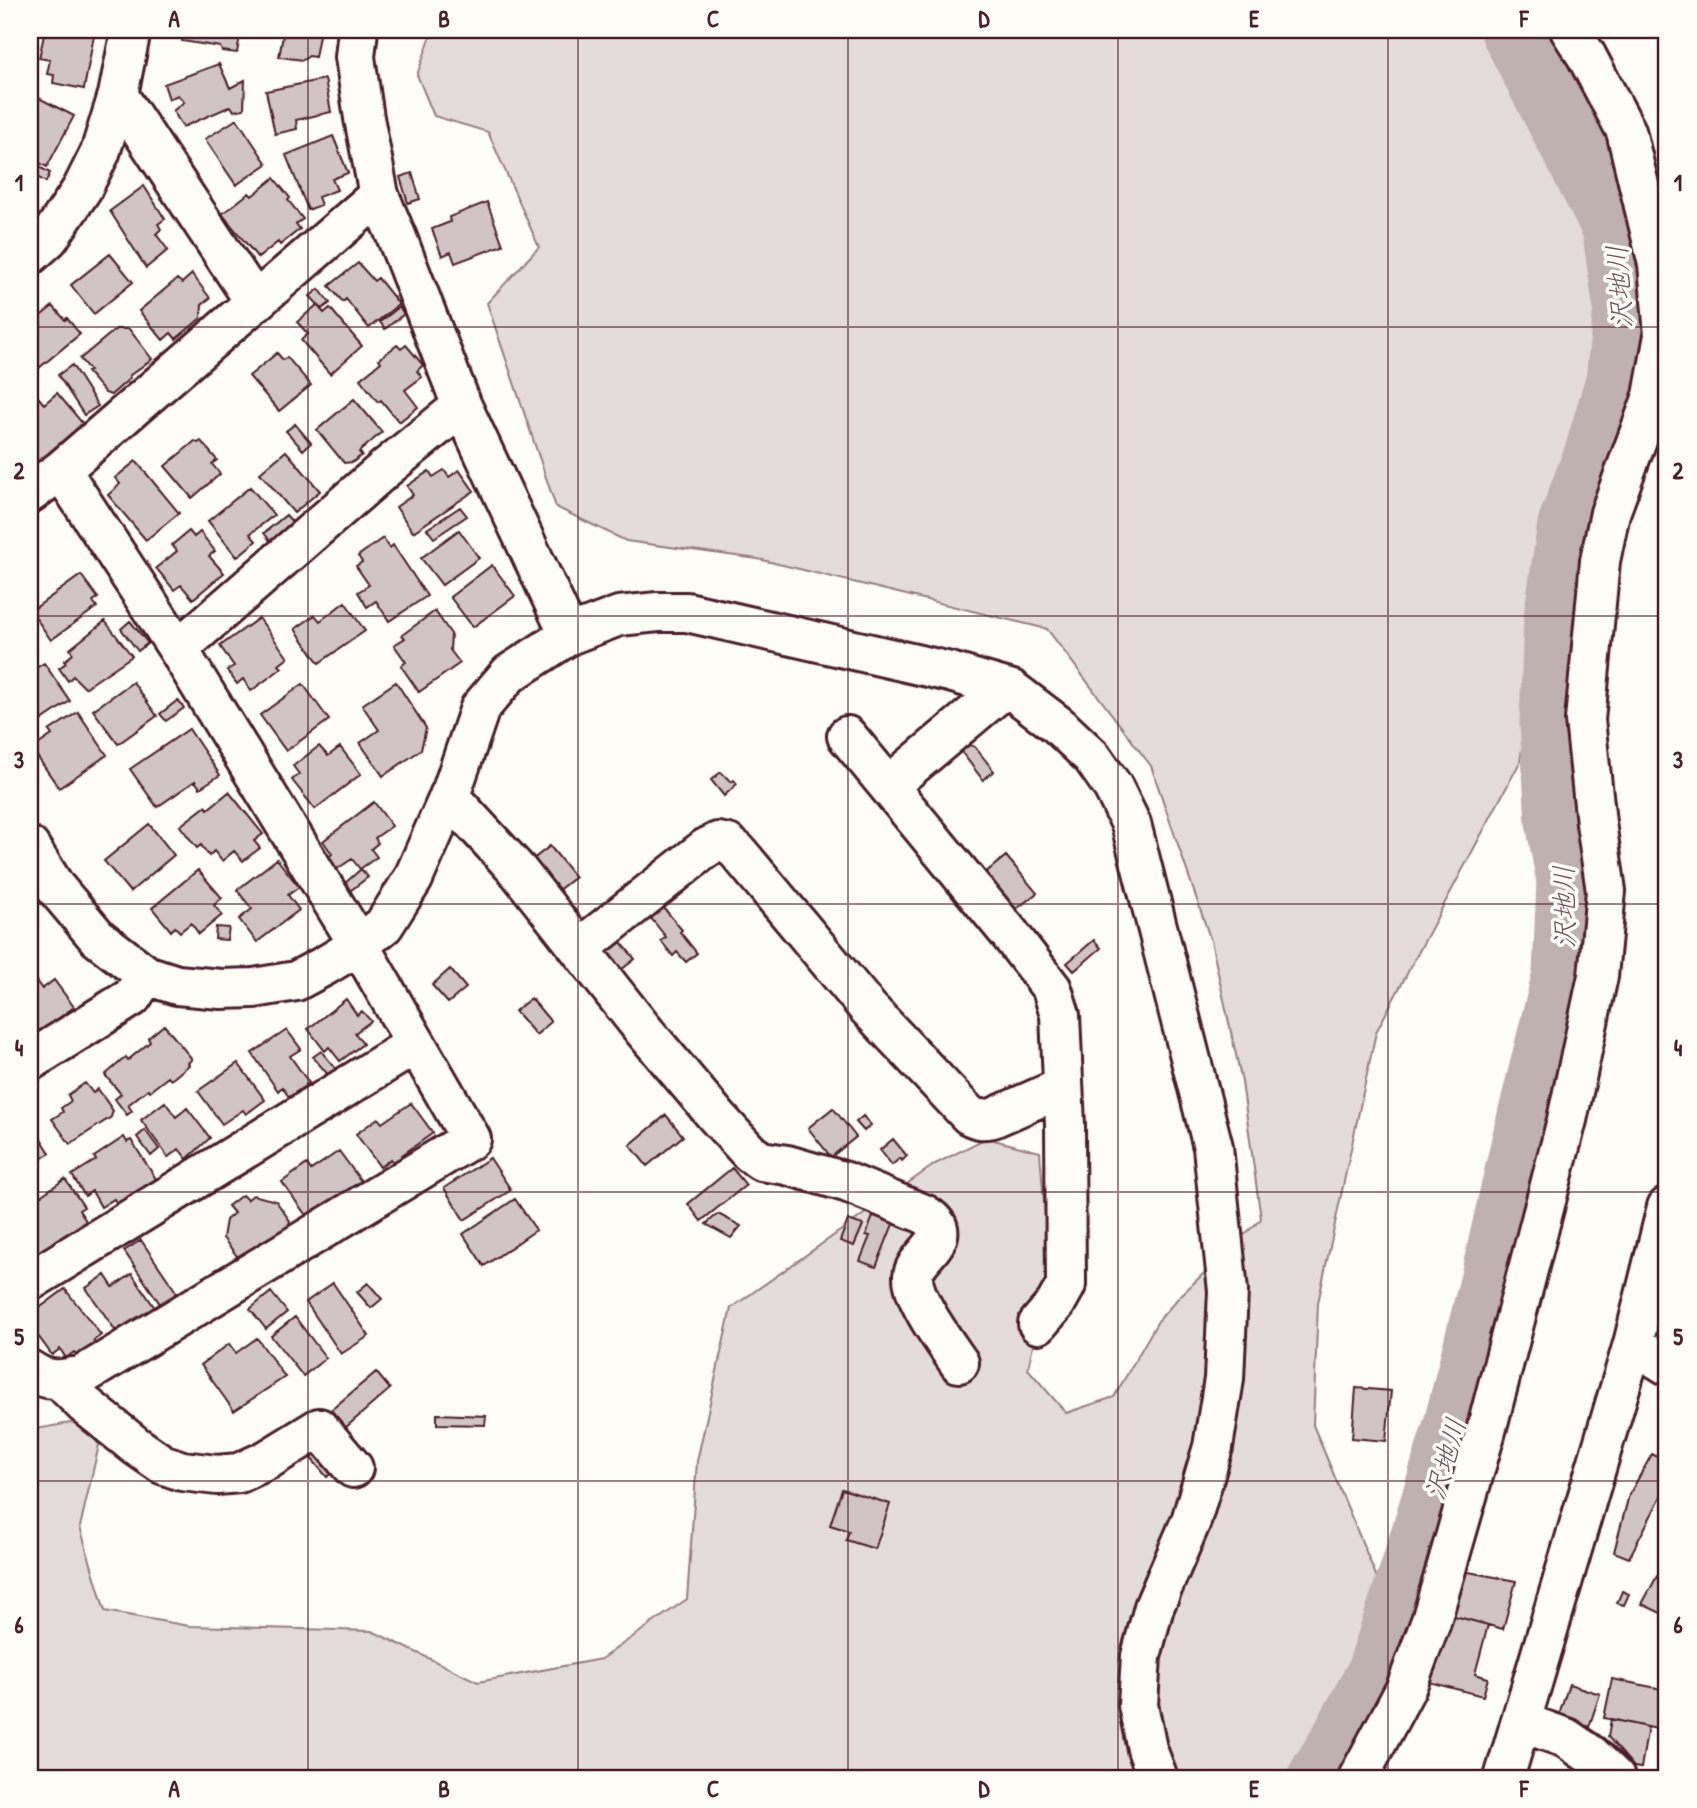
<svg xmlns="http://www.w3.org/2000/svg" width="1697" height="1808" font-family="'Patrick Hand','Klee One',sans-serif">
	<rect width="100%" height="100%" fill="#fdfcf7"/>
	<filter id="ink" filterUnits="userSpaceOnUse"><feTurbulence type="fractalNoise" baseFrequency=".0143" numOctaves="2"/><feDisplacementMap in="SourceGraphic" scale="14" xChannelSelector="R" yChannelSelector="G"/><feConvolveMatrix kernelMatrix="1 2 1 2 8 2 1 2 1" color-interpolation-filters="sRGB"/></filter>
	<g filter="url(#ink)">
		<!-- green -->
		<path fill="#e3dcda" stroke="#967e82" stroke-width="2" d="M433 30H1485L1507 72 1596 220 1598 252 1624 321 1556 533 1520 762 1376 1032 1318 1303 1313 1425 1385 1597 1296 1778H30V1430L81 1421 99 1445 80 1527 105 1611 189 1626 372 1631 478 1682 601 1659 687 1599 697 1461 731 1308 935 1164 986 1138 1040 1152 1049 1268 1028 1369 1066 1413 1114 1397 1158 1321 1179 1297 1261 1219 1242 1082 1211 941 1151 766 1047 629 758 559 626 541 556 507 487 303 539 247 488 132 434 116 417 75Z"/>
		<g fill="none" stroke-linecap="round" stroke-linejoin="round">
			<!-- river -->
			<path stroke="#c0b1b1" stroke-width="65" d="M1320 1778 1341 1744 1378 1675 1413 1569 1456 1425 1492 1282 1525 1137 1565 974 1569 881 1558 821 1552 723 1556 618 1570 525 1597 453 1618 380 1626 309 1614 227 1513 30"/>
		</g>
		<!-- building -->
		<path fill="#d0c5c4" stroke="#4a1f2b" stroke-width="2" d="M45 30 55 31V30H95L84 89 53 83 54 75 47 74 50 60 39 58Z
			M184 30H241L237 53 222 51 220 47 182 41Z
			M284 30H320L315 57 309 56 303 60 279 57Z
			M219 64 230 88 245 80 244 109 234 111 231 106 183 127 173 111 184 102 178 95 169 99 164 84Z
			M325 79 331 112 296 120 297 129 275 134 266 91Z
			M31 94 74 116 47 167 30 158Z
			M237 119 267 164 236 185 205 139Z
			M333 136 348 173 332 179 337 190 318 197 321 205 308 210 286 155Z
			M30 162 50 173 46 182 30 173Z
			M412 173 420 199 408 203 400 177Z
			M274 178 290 198 288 200 303 219 296 224 300 229 280 245 278 242 258 258 222 214 249 193 252 196Z
			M144 186 165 219 158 224 161 229 156 234 168 250 146 268 110 211Z
			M487 202 503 245 455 263 451 252 442 256 432 229 450 222 449 217Z
			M110 254 133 282 94 314 71 285Z
			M358 263 374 281 378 278 399 304 369 328 346 299 343 302 329 286Z
			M192 274 210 298 202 305 201 318 176 339 171 333 163 340 139 311 177 279 182 283Z
			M319 289 330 303 322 309 310 296Z
			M317 305 324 313 330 308 362 346 330 374 301 340 308 334 297 322Z
			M53 306 65 320 67 318 80 334 39 368 30 356V329L35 325 33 322Z
			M399 307 404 314 385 329 380 322Z
			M116 329H129L152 359 129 376 130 378 111 395 105 393 87 372 90 371 80 359Z
			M397 345 401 349 406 345 423 365 417 371 422 377 405 390 418 407 399 422 381 400 378 402 360 379 381 362 379 359Z
			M277 353 283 360 287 357 311 385 279 411 249 376Z
			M72 365 98 406 84 415 58 375Z
			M57 393 84 425 30 469V406L39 398 44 404Z
			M354 399 382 432 359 452 362 455 353 462 344 463 317 430Z
			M295 424 311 443 303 450 286 431Z
			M195 441 198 443 201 441 217 460 212 464 220 474 192 498 165 466Z
			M286 451 320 491 294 513 260 473Z
			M136 461 179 513 146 540 108 495 120 484 115 478Z
			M444 470 449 477 459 470 474 491 413 532 396 507 413 495 407 486 429 471 433 477Z
			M250 487 274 515 250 534 256 541 237 557 208 521Z
			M460 507 467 516 434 538 427 529Z
			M286 515 294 524 272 543 264 533Z
			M459 530 479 558 442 585 421 558Z
			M189 531 194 537 200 532 215 551 209 556 224 573 193 599 181 585 174 590 156 568 177 551 172 545Z
			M383 538 390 548 393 545 427 596 389 621 376 601 367 607 358 592 369 585 356 566 362 562 358 556Z
			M492 565 515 596 473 627 450 597Z
			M81 575 98 598 93 601 97 607 51 640 31 611Z
			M345 602 365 631 319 663 295 629 315 615 320 621Z
			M435 611 451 634 450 650 460 663 419 692 401 666 406 662 394 645 405 638 402 635Z
			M259 618 288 658 279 665 282 668 251 691 243 679 237 684 227 670 234 666 220 646Z
			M105 621 132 656 85 688 73 676 68 681 59 668 66 663 64 661 73 654 70 649Z
			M130 621 148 643 138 651 121 629Z
			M44 663 70 701 30 728V672Z
			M133 682 157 716 118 744 93 710Z
			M396 682 426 728 421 750 383 776 360 743 379 730 362 705Z
			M303 684 329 720 286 751 260 715Z
			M178 700 184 708 166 721 160 714Z
			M78 712 107 755 59 788 32 749 52 735 49 731Z
			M189 729 220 775 200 788 195 781 157 807 130 769Z
			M968 744 975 747 994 771 983 780 960 750Z
			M319 746 328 756 340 747 361 774 315 809 292 780 299 774 293 766Z
			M721 772 731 782 734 780 737 784 724 796 711 780Z
			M229 792 263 834 254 841 260 848 243 861 234 851 222 861 214 851 209 856 201 845 197 848 180 826 206 806 208 809Z
			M374 802 392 826 375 838 378 843 371 849 377 857 360 869 352 859 337 869 328 858 332 854 323 841Z
			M149 824 174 855 130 892 104 861Z
			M550 846 575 877 557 891 532 860Z
			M1006 856 1037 893 1015 910 985 873Z
			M277 859 299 887 288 895 299 910 257 942 239 919 252 909 237 890Z
			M361 869 368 877 350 891 344 884Z
			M198 870 222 898 214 905 222 915 199 934 191 923 180 932 175 927 171 931 152 908Z
			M663 907 682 930 680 932 697 953 686 962 677 952 673 956 661 941 666 937 650 917Z
			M216 927 229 928 227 940 215 939Z
			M1094 940 1101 948 1074 971 1067 963Z
			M621 942 635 959 617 973 603 956Z
			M450 969 466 988 448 1003 432 985Z
			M34 978 42 989 54 980 74 1007 31 1039 30 981Z
			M531 998 551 1022 536 1035 515 1011Z
			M346 999 357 1015 362 1011 371 1021 355 1033 363 1044 340 1061 329 1047 325 1051 308 1029Z
			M164 1025 192 1059 188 1063 189 1065 171 1080 168 1077 150 1091 148 1089 128 1105 132 1111 127 1115 115 1099 121 1094 105 1075 126 1057 128 1060 150 1042 148 1038Z
			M287 1030 301 1049 290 1056 309 1083 289 1097 282 1087 278 1091 252 1053Z
			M321 1051 337 1070 329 1076 313 1057Z
			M238 1063 265 1100 246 1114 243 1110 222 1124 198 1091Z
			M85 1083 93 1093 98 1089 113 1111 111 1117 70 1144 52 1119 63 1112 61 1108 71 1101 68 1095Z
			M165 1102 176 1117 187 1108 210 1138 187 1159 179 1149 168 1157 141 1120Z
			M411 1103 433 1133 402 1155 408 1164 399 1170 391 1159 380 1167 356 1134 378 1118 382 1123Z
			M833 1108 856 1137 831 1157 808 1128Z
			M666 1115 683 1136 647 1166 630 1145Z
			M863 1116 871 1125 864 1131 856 1122Z
			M30 1121 50 1153 30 1166Z
			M145 1130 159 1149 151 1156 137 1137Z
			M124 1137 127 1142 131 1140 156 1179 117 1204 114 1199 101 1207 92 1191 85 1196 72 1175 96 1160 94 1157Z
			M893 1139 907 1156 902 1161 900 1158 892 1165 880 1150Z
			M339 1151 361 1181 308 1218 282 1182 307 1164 311 1170Z
			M490 1158 511 1190 464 1220 444 1188Z
			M732 1168 746 1185 701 1221 688 1204Z
			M65 1179 84 1207 79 1210 86 1221 33 1256 30 1251V1203Z
			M242 1195 247 1200 253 1195 276 1201 290 1221 286 1232 248 1257 237 1256 223 1238 226 1220 234 1213 228 1206Z
			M515 1199 536 1230 484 1266 463 1234Z
			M875 1211 895 1219 876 1267 860 1261 870 1236 866 1235Z
			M718 1214 741 1226 731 1238 706 1224Z
			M848 1220 863 1225 854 1246 840 1241Z
			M141 1240 181 1299 165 1311 124 1251Z
			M132 1274 155 1308 118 1334 86 1288 105 1275 113 1287Z
			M333 1283 369 1336 341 1354 306 1302Z
			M368 1283 382 1299 371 1308 357 1292Z
			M65 1289 101 1335 93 1341 100 1349 79 1358 74 1352 66 1358 60 1349 52 1355 30 1325V1315Z
			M271 1292 287 1312 266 1329 250 1309Z
			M295 1317 326 1358 303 1376 271 1336Z
			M257 1338 285 1377 234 1411 201 1365 229 1344 236 1353Z
			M376 1372 390 1389 345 1428 331 1410Z
			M1356 1388 1391 1391 1386 1441 1352 1438Z
			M437 1414 486 1416 485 1425 437 1424Z
			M319 1449 336 1469 327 1477 310 1457Z
			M1652 1454 1667 1462V1485L1629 1558 1614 1552 1629 1495Z
			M842 1489 890 1504 875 1549 846 1540 849 1531 830 1525Z
			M1458 1570 1516 1581 1503 1629 1447 1614Z
			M1657 1576 1667 1581V1616L1642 1604Z
			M1622 1591 1629 1594 1624 1605 1617 1603Z
			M1447 1614 1488 1625 1475 1674 1488 1678 1483 1696 1429 1682Z
			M1612 1679 1667 1690V1731L1604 1718Z
			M1569 1684 1600 1694 1589 1727 1558 1718Z
			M1611 1719 1648 1727 1641 1768 1634 1767 1608 1737Z
			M1667 1744V1778H1658Z"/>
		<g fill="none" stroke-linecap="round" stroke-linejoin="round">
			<defs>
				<path id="minor" d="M358 30 355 57 364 118 379 195 397 238 462 406 569 635
					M118 95 255 302
					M30 255 49 238 82 189 100 153 118 95 131 30
					M30 493 61 470 379 195
					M178 649 387 467 462 406
					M847 736 1009 933 1052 989 1060 1015 1065 1125 1066 1285 1056 1303 1038 1324
					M888 786 1005 688
					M449 796 518 871 641 1027 717 1117 750 1153 761 1161 787 1165 846 1182 924 1214C961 1236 915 1254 913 1276 912 1299 946 1344 959 1363
					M30 847 55 887 98 938 146 975 177 985 221 989 254 988 296 981 326 965 359 945 384 925 413 879 452 790 480 708 509 674 569 635 619 616 658 612H687L950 672 1012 690 1058 725 1092 757 1113 787 1131 824 1213 1147 1228 1291 1224 1379 1213 1447 1191 1521 1154 1607 1141 1656 1138 1705 1147 1749 1158 1778
					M580 948 706 848 718 842 728 844 737 851 868 1008 969 1115C978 1120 983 1120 993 1118L1063 1087
					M30 1061 132 997 146 975
					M30 1281 416 1044
					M1633 1344 1667 1365
					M30 1370C48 1383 63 1380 83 1375L471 1139 359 945 178 649 61 470
					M61 1381 84 1404 136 1446 162 1464 182 1471 217 1475 239 1473 267 1460 319 1428 353 1468
					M1521 1722 1566 1738 1591 1755 1615 1778
					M1358 1778 1406 1688 1431 1621 1486 1431 1567 1120 1598 976 1606 891 1596 823 1585 720 1600 561 1610 513 1653 396 1664 335 1658 264 1626 131 1586 55 1570 30
					M1504 1778 1633 1344 1667 1207"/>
			</defs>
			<!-- minor casing -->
			<use href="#minor" stroke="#4a1f2b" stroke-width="44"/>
			<!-- minor -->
			<use href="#minor" stroke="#fdfcf7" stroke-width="38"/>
		</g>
	</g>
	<!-- grid -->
	<path fill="none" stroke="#4a1f2b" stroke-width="2" stroke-opacity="0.55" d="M308 30V1778M578 30V1778M848 30V1778M1118 30V1778M1388 30V1778M30 327H1667M30 616H1667M30 904H1667M30 1192H1667M30 1481H1667"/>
	<g text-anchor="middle" stroke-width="7" stroke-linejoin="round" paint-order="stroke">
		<!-- water labels -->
		<g font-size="28" font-style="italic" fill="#73525a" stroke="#fdfcf7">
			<text transform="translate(1619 287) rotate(-94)" y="10">沢地川</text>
			<text transform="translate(1564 907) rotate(-91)" y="10">沢地川</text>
			<text transform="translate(1445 1459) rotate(-74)" y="10">沢地川</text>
		</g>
	</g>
	<!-- margin -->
	<rect width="1697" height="1808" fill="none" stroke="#fdfcf7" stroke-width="77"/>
	<rect x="38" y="38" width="1620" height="1732" fill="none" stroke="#4a1f2b" stroke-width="2.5"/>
	<g font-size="23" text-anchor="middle" font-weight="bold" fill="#4a1f2b">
		<text x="174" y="27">A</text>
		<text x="444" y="27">B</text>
		<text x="713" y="27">C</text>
		<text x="984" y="27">D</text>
		<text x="1254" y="27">E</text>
		<text x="1524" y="27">F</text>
		<text x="19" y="191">1</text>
		<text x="1678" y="191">1</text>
		<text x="19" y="479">2</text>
		<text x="1678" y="479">2</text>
		<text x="19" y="768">3</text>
		<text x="1678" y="768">3</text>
		<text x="19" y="1056">4</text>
		<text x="1678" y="1056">4</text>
		<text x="19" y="1345">5</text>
		<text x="1678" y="1345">5</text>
		<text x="19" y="1633">6</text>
		<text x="1678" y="1633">6</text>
		<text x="174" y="1797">A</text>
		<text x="444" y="1797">B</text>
		<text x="713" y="1797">C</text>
		<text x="984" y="1797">D</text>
		<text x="1254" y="1797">E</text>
		<text x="1524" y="1797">F</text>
	</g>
</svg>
